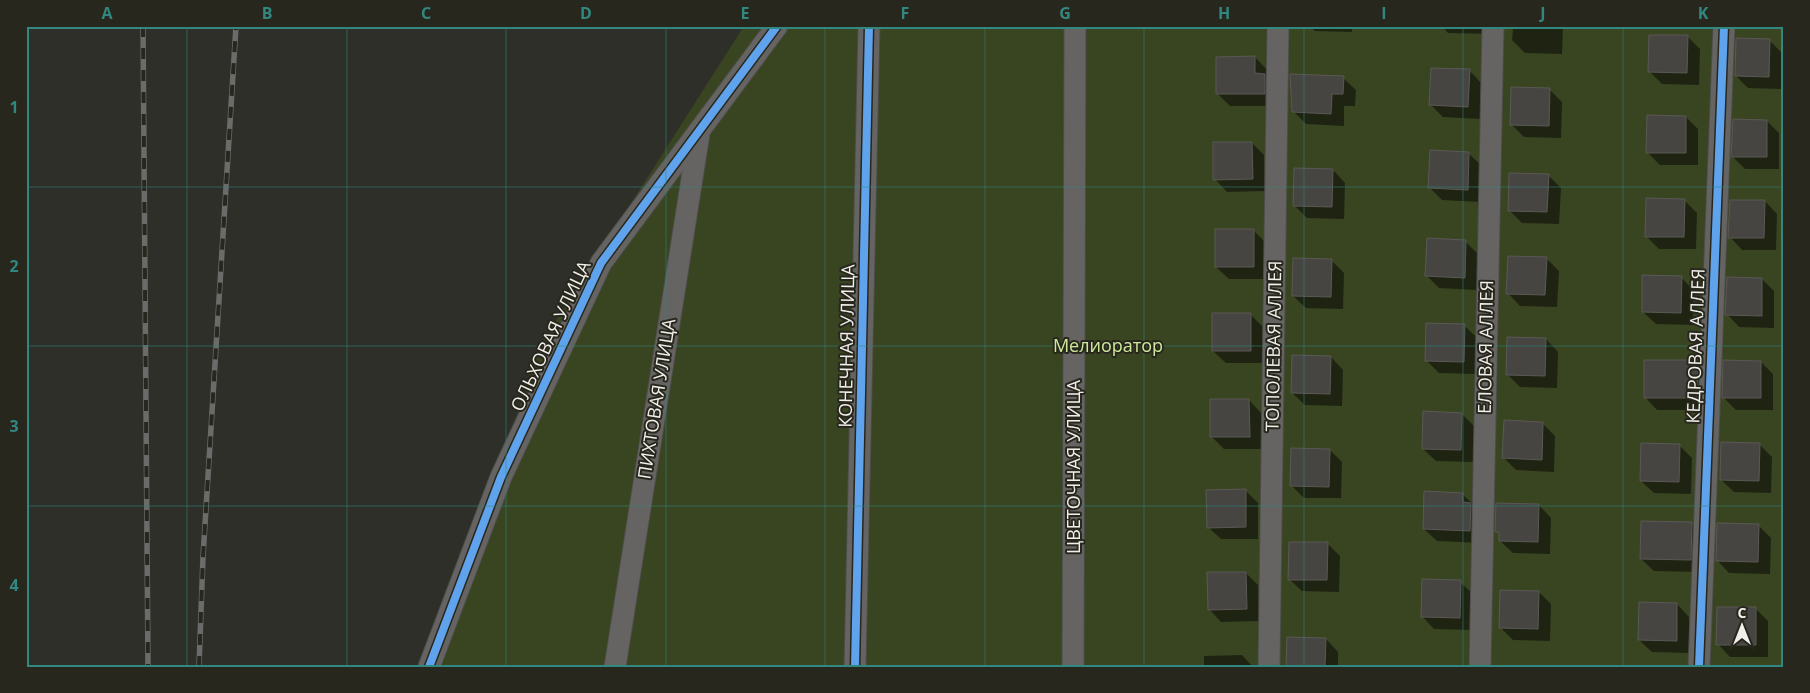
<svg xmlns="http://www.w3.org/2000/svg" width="1810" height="693" font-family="'Open Sans',sans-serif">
	<rect width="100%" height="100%" fill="#2f2f2a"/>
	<!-- green -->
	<path fill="#394421" d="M744 26H1784V667H433L540 346Z"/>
	<!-- shadow -->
	<path fill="#0007" d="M1310 26H1352V32L1315 31Z
		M1442 26H1504L1499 27 1494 34 1448 33Z
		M1510 26H1563L1562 54 1525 53 1512 40 1513 29Z
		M1687 36 1700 49 1699 85 1662 84 1650 72Z
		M1769 40 1782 53 1781 89 1748 88 1736 76Z
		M1255 57 1267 70 1277 106H1230L1218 94Z
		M1469 70 1481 83 1480 119 1443 117 1431 105Z
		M1343 78 1356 90 1355 106H1344V126L1306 124 1294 112Z
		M1550 90 1562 102 1561 138 1524 137 1511 124Z
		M1686 117 1698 129V165H1660L1648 153Z
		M1767 121 1779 133V169H1745L1733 157Z
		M1252 143 1264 155 1265 191 1227 192 1215 179Z
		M1468 153 1481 165 1480 202 1442 200 1430 188Z
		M1333 170 1345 183 1344 219 1307 218 1294 205Z
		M1548 175 1561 188 1559 224 1522 223 1509 210Z
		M1684 200 1697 213 1696 249H1659L1646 236Z
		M1765 201 1777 214 1776 250H1742L1730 237Z
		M1253 230 1266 243V279H1229L1216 267Z
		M1465 241 1478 254 1477 290 1439 288 1427 276Z
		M1546 258 1559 271 1557 307 1520 306 1508 293Z
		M1331 260 1344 273 1343 309 1306 308 1293 296Z
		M1681 277 1693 290V325L1656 324 1643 312Z
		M1762 279 1774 291V328L1739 327 1727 314Z
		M1250 314 1263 327V363H1226L1213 351Z
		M1465 326 1477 338 1476 374 1439 373 1426 360Z
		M1546 339 1558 352 1557 388 1520 387 1507 374Z
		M1331 357 1343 370 1342 406 1305 405 1292 393Z
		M1698 362 1710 374 1709 410H1657L1645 397Z
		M1761 362 1773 374V410H1736L1723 397Z
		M1249 400 1261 413 1262 449H1224L1212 437Z
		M1462 414 1474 426 1473 462 1436 461 1423 449Z
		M1542 423 1555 436 1554 472 1516 470 1504 458Z
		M1759 444 1772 457 1771 493 1734 492 1721 480Z
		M1679 445 1692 458 1691 494 1654 493 1641 481Z
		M1330 450 1342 462 1341 498H1304L1291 485Z
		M1245 490 1258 503V539H1221L1208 527Z
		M1462 494 1475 506 1482 543 1437 541 1424 529Z
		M1539 505 1551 518 1550 554 1513 553 1500 541 1501 535 1497 531Z
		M1692 524 1704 536 1703 572 1654 571 1641 559Z
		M1758 525 1771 538 1770 574 1729 573 1717 560Z
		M1328 544 1340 556 1339 592 1302 591 1289 579Z
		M1246 573 1258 585 1259 621 1221 622 1209 609Z
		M1460 582 1473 594 1472 630 1434 629 1422 616Z
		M1539 592 1551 604 1550 641 1513 640 1500 627Z
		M1677 604 1689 617V653L1652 652 1639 640Z
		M1756 609 1768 621V657H1730L1718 644Z
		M1326 639 1338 652V667H1287Z
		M1242 655 1253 667H1204V656Z"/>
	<!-- building -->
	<path fill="#464541" stroke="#5b5955" d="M1649 35H1688L1687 73 1648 72Z
		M1736 38 1770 39 1769 77 1735 76Z
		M1255 56V73L1265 74V94H1216V57Z
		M1431 68 1470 69 1468 107 1429 105Z
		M1290 74 1344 76 1343 94H1332L1331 114 1292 112Z
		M1511 87 1550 88 1549 126 1510 125Z
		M1647 115 1686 116V153H1646Z
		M1733 119 1767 120V157H1731Z
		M1213 142H1252L1253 179 1213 180Z
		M1430 150 1469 152 1468 190 1428 188Z
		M1294 168 1333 169 1332 207 1293 206Z
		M1509 173 1549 174 1547 212 1508 211Z
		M1646 198 1685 199 1684 237H1645Z
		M1730 200H1765L1764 238H1728Z
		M1215 229H1254V267H1215Z
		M1427 238 1466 240 1465 278 1425 276Z
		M1508 256 1547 257 1545 295 1506 294Z
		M1293 258 1332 259 1331 297 1292 296Z
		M1642 275 1682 276 1681 313 1642 312Z
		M1727 277 1762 278V316L1725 315Z
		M1212 313H1251V351H1212Z
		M1426 323 1465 324 1464 362 1425 361Z
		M1507 337 1546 338 1545 376 1506 375Z
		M1292 355 1331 356 1330 394 1291 393Z
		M1644 360H1698L1697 398H1644Z
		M1723 360 1761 361V398H1722Z
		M1210 399H1249L1250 437H1210Z
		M1423 411 1462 413 1461 450 1422 449Z
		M1504 420 1543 422 1542 460 1502 458Z
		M1721 442 1760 443 1759 481 1720 480Z
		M1641 443 1680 444 1679 482 1640 481Z
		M1291 448 1330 449 1329 487 1290 486Z
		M1246 489V527L1207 528 1206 490Z
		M1424 491 1463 493V502L1471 503 1470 531 1423 529Z
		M1496 503 1539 504 1538 542 1499 541V532H1495Z
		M1641 521 1692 522 1691 560 1640 559Z
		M1717 523 1759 524 1758 562 1716 561Z
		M1289 542H1328L1327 580H1288Z
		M1207 572H1246L1247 609 1208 610Z
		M1422 579 1461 580 1460 618 1421 617Z
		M1500 590 1539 591 1538 629 1499 628Z
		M1639 602 1677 603V641L1638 640Z
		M1717 607H1756V645H1716Z
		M1287 637 1326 638 1325 667H1286Z"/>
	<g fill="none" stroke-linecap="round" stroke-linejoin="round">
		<defs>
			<path id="minor" d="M429 667 501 477 601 263 777 26
				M615 667 699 134
				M855 667 869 26
				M1073 667 1075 26
				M1269 667 1278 26
				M1480 667 1493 26
				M1699 667 1724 26"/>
		</defs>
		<!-- minor casing -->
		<use href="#minor" stroke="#4d4d49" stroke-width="23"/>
		<!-- minor -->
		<use href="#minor" stroke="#656462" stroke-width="21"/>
		<defs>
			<path id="rail" d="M143 26 148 667
				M199 667 203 557 236 26"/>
		</defs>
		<!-- rail casing -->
		<use href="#rail" stroke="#6b6b69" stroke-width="5.5"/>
		<!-- rail -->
		<use href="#rail" stroke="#28271d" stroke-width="4" stroke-dasharray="11" stroke-linecap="butt"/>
		<defs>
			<path id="cycleway" d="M429 667 501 477 601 263 777 26
				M855 667 869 26
				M1699 667 1724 26"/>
		</defs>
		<!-- cycleway casing -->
		<use href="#cycleway" stroke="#28271d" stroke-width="11"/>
		<!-- cycleway -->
		<use href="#cycleway" stroke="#60a3ed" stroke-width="8"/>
	</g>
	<!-- grid -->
	<path fill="none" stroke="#318880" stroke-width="1" stroke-opacity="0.55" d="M187 26V667M347 26V667M506 26V667M666 26V667M825 26V667M985 26V667M1144 26V667M1304 26V667M1463 26V667M1623 26V667M26 187H1784M26 346H1784M26 506H1784"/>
	<g text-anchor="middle" stroke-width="4" stroke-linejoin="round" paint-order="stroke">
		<!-- street labels -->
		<g font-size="18" fill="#f0efe9" stroke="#28271d">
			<text transform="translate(551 336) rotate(-65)" y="6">ОЛЬХОВАЯ УЛИЦА</text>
			<text transform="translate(847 346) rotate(-89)" y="6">КОНЕЧНАЯ УЛИЦА</text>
			<text transform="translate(1274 346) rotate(-89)" y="6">ТОПОЛЕВАЯ АЛЛЕЯ</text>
			<text transform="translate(1696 346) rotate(-88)" y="6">КЕДРОВАЯ АЛЛЕЯ</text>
			<text transform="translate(1486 347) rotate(-89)" y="6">ЕЛОВАЯ АЛЛЕЯ</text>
			<text transform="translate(657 399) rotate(-81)" y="6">ПИХТОВАЯ УЛИЦА</text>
			<text transform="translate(1074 467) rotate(-90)" y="6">ЦВЕТОЧНАЯ УЛИЦА</text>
		</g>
		<!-- park labels -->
		<g font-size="18" fill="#cde99a" stroke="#28271d">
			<text x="1108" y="352">Мелиоратор</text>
		</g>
	</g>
	<!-- border -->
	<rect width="1810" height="693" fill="none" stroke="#28271d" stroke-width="55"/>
	<!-- north arrow -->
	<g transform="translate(1742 626)" stroke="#28271d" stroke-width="4" paint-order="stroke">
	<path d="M0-4L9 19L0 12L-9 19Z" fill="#f0efe9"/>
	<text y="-8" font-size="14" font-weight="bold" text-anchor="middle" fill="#f0efe9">С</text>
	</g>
	<rect x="28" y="28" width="1754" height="638" fill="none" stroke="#318880" stroke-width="2"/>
	<g font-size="16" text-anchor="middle" font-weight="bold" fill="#318880">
		<text x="107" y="19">A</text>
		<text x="267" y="19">B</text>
		<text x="426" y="19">C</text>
		<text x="586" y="19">D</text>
		<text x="745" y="19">E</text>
		<text x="905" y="19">F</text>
		<text x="1065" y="19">G</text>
		<text x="1224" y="19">H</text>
		<text x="1384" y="19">I</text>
		<text x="1543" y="19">J</text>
		<text x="1703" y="19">K</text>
		<text x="14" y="113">1</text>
		<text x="14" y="272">2</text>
		<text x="14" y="432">3</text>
		<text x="14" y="591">4</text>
	</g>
</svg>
